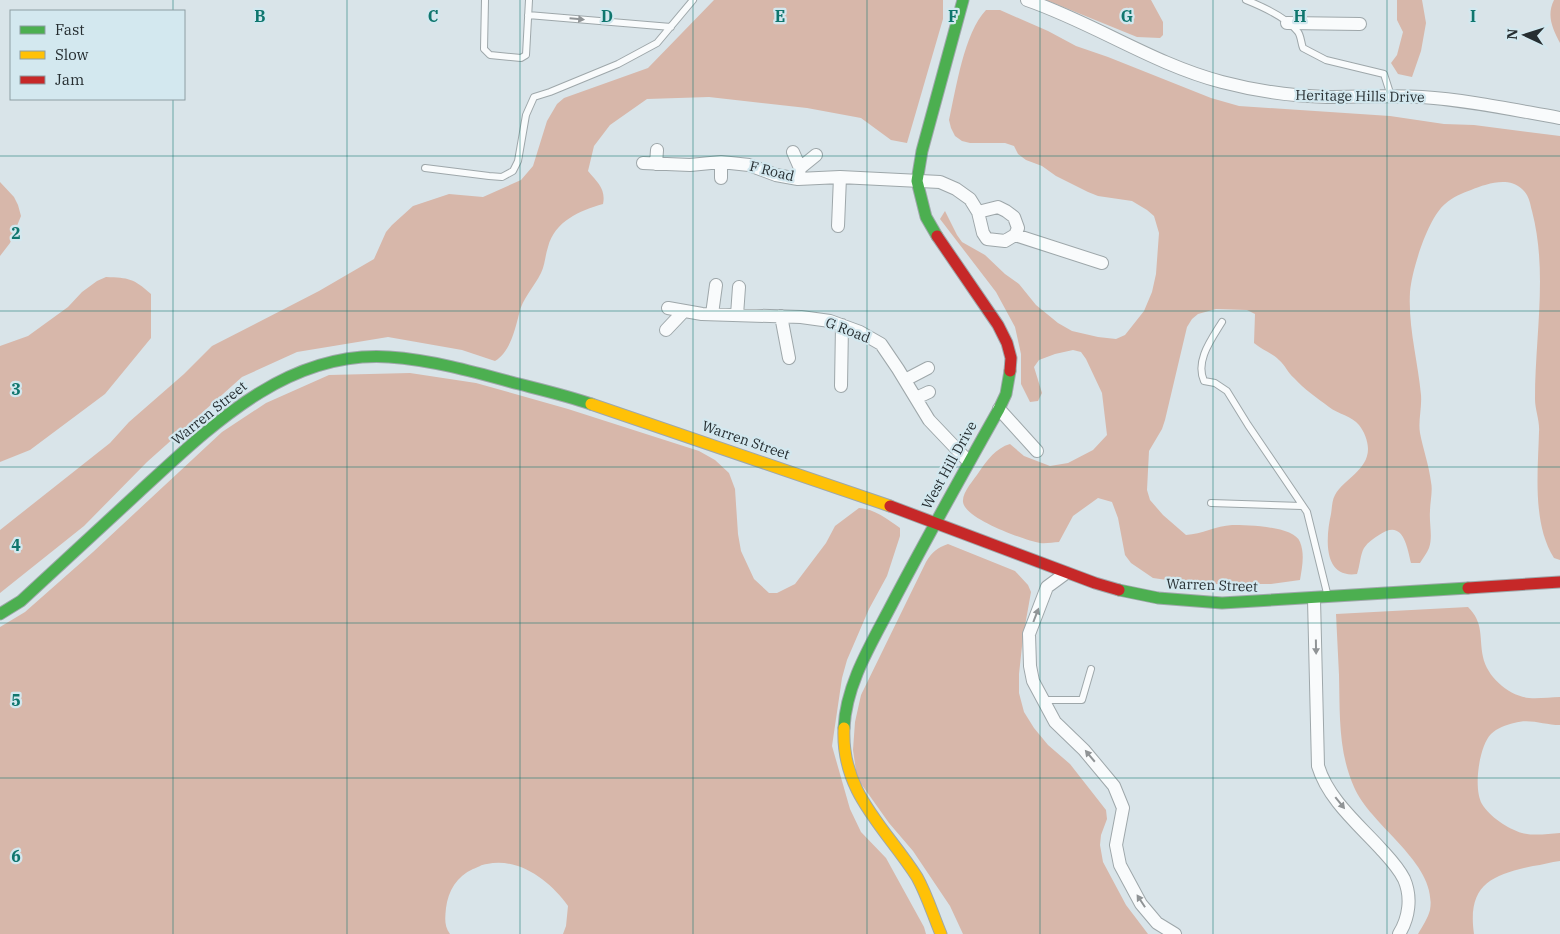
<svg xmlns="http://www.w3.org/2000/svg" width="1560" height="934" font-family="'IBM Plex Serif',serif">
	<rect width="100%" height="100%" fill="#d9e4e9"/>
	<!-- forest -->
	<path fill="#d7b7aa" d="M714 0H943V19L907 143 891 140 861 118 807 108 709 97 647 99 610 125 594 146 588 171C598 183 606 189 603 204 579 211 555 221 548 247 545 256 545 265 541 273 534 287 522 299 519 314 515 330 510 352 495 361L462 350 388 337 297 352 242 377 147 462 84 526 0 593V530L110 443 129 422 184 374 212 346 319 291 374 259 386 232 392 225 413 206 449 194 483 197 521 180 533 166 547 121 557 104 564 98 648 68Z
		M1046 0H1151L1163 22V35L1160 38 1137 37Z
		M1397 0H1422L1426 23 1421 51 1412 77 1398 74 1391 63 1397 55 1403 32 1397 20Z
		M1554 0H1560V43C1553 29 1546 16 1554 0Z
		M986 10H1000L1048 31 1076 46 1108 57 1211 98 1239 106 1390 116 1444 124 1474 125 1560 136V560L1554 558C1532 523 1538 471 1539 432 1540 421 1535 410 1535 399 1535 336 1548 272 1532 211 1530 203 1529 195 1522 189 1508 176 1486 184 1471 190 1462 193 1453 197 1445 204 1428 218 1412 269 1410 292 1408 327 1418 361 1421 395 1422 408 1418 421 1420 433 1423 449 1429 465 1431 482 1433 491 1430 502 1430 511 1429 523 1433 537 1429 548 1427 553 1423 558 1420 563H1411C1407 546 1403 518 1379 535 1374 538 1368 542 1364 548 1360 555 1360 566 1357 574 1322 579 1326 536 1331 514 1332 508 1332 500 1335 495 1344 479 1368 470 1368 449 1368 441 1364 431 1359 425 1352 416 1338 414 1329 407 1317 398 1304 389 1294 378 1288 373 1285 365 1279 360 1272 353 1262 350 1254 343L1255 314 1247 310 1216 309 1198 314 1192 319 1187 327 1165 420 1162 429 1149 451 1147 490 1150 500 1163 515 1186 535C1202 534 1216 526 1232 525 1247 525 1294 526 1300 542 1305 554 1302 568 1300 580L1271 584H1195L1153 578 1131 563 1125 555 1118 518 1112 502 1098 498 1073 516 1059 542C1053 542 1046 544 1040 543 1024 540 965 519 963 502 962 492 974 480 979 472 987 460 996 448 1010 444L1024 456 1050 466 1068 463 1093 450 1107 435 1102 393 1086 359 1081 352 1073 350 1055 354 1039 360 1034 367 1042 393 1038 401 1030 402 1021 384V354L1015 327 996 292 940 219 945 211 957 235 962 242 985 255 1005 274 1019 284 1036 305 1058 323 1072 331 1098 337 1116 339 1125 335 1144 311 1152 292 1156 274 1159 233 1154 216 1147 210 1132 201 1098 196 1088 192 1056 176 1042 166 1026 160 1018 154 1014 146 1005 143H970L962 141 955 136 951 128 949 120C956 89 964 33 986 10Z
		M0 182 14 197 18 205 21 216 10 243 0 256Z
		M106 277C129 278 133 278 151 294V338L105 394 30 450 0 462V346L28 336 68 307 82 292 97 281Z
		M410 373 476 383 568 409 699 451 715 460 729 473 735 489 738 534 741 551 754 579 769 593H777L795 584 826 543 835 526 859 508C875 509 887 519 900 528V536L887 576 869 609 847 660 842 678 832 746 850 809 861 832 886 858 924 927 926 934H563L566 926 568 906C551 882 520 857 487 864 482 864 477 868 473 869 457 876 448 891 446 908 445 918 444 926 450 934H0V627L25 612 93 552 222 432 266 403 329 375Z
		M948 544 1015 571 1028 585 1031 592 1023 637 1019 674V693L1024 712 1034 728 1048 745 1070 764 1106 810 1107 819 1101 835 1100 845 1103 862 1126 905 1148 934H963L950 906 913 851 889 823 857 778 853 750 855 722 861 695 926 562C932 552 937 548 948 544Z
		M1468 607C1484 623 1479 637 1483 657 1487 677 1509 696 1529 698 1539 699 1550 697 1560 697V725C1544 725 1530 718 1514 723 1506 725 1497 728 1491 734 1479 746 1473 789 1482 804 1489 816 1508 829 1522 833 1534 836 1547 834 1560 833V861C1551 862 1542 865 1533 866 1491 875 1467 885 1474 934H1418C1422 927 1428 918 1430 910 1438 863 1371 827 1354 787 1338 751 1340 714 1339 675 1338 655 1337 634 1336 614Z"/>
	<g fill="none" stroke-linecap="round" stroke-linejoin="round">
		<defs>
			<path id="lane" d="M485 0 484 49 490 55 521 58 526 55 529 0
				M1246 0C1261 6 1287 18 1298 32 1301 36 1301 43 1303 48L1326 60 1384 74 1391 96
				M528 15 671 27
				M425 168 489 176 502 177 513 171 518 161 526 115 534 97 550 92 618 64 657 43 693 0
				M1222 322C1211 340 1195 361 1204 381L1215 383 1227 391 1248 425 1307 512 1328 597
				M1211 503 1302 506
				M1044 700H1082L1091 669"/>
			<path id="street" d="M1027 0C1094 23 1153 64 1222 82 1256 91 1292 96 1327 97 1358 97 1390 95 1422 97 1468 100 1514 110 1560 118
				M1287 23 1360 24
				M793 152 800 168 798 179
				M721 162V178
				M643 163 690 165 721 162 749 165 776 175 798 179 840 177 940 182 956 189 970 199 978 212 983 233 987 239 1005 241 1015 235 1018 228 1014 217 1006 211 998 207 978 212
				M656 164 657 150
				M800 168 816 155
				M838 226 840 177
				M1015 235 1102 263
				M668 308 702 314 801 317 830 321 860 332 881 344 898 369 929 420 968 461
				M712 314 716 285
				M737 315 739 287
				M781 316 789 358
				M666 330 684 311
				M905 380 928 368
				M841 386 842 325
				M916 398 929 392
				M999 409 1037 451
				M1066 573 1047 587 1029 634 1030 666 1033 681 1055 722 1084 750 1114 786 1123 808 1116 845 1120 865 1141 904 1157 923 1175 934
				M1314 599 1318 766C1328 799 1358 824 1380 848 1389 858 1398 867 1404 879 1412 897 1409 918 1399 934"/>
			<path id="fast" d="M937 236 926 217 917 181 922 151 963 0
				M1119 590 1158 598 1222 603 1468 588
				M0 614 21 601C60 565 99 529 138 493 208 429 285 350 389 357 431 360 471 371 511 382 538 389 565 395 591 404
				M844 728C846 683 873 641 893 602 927 537 963 473 999 409L1006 394 1010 371"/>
			<path id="slow" d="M591 404 890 506
				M844 728C841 793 885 827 917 877 927 895 933 915 941 934"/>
			<path id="jam" d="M937 236 998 325 1007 343 1011 358 1010 371
				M890 506 1095 583 1119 590
				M1468 588 1560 582"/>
		</defs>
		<!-- lane casing -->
		<use href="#lane" stroke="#9ea7aa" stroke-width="8"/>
		<!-- street casing -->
		<use href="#street" stroke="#9ea7aa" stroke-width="14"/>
		<!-- fast casing -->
		<use href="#fast" stroke="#9ea7aa" stroke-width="13"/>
		<!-- slow casing -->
		<use href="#slow" stroke="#9ea7aa" stroke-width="13"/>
		<!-- jam casing -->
		<use href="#jam" stroke="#9ea7aa" stroke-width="13"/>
		<!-- lane -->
		<use href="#lane" stroke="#f9fbfc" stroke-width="6"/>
		<!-- street -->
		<use href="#street" stroke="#f9fbfc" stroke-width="12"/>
		<!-- fast -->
		<use href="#fast" stroke="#4caf50" stroke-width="11"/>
		<!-- slow -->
		<use href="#slow" stroke="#ffc107" stroke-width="11"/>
		<!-- jam -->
		<use href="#jam" stroke="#c62828" stroke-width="11"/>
	</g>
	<!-- one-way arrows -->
	<defs><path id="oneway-solid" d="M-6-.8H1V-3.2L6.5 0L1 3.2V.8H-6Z" transform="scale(1.25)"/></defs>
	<g fill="#909496">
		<use href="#oneway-solid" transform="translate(577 19) rotate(5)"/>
		<use href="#oneway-solid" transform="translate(1036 615) rotate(-69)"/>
		<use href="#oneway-solid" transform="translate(1316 647) rotate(89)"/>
		<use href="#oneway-solid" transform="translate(1090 756) rotate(-130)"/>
		<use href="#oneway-solid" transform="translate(1340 803) rotate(51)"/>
		<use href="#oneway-solid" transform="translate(1141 901) rotate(-123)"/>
	</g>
	<!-- grid -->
	<path fill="none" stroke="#0f766e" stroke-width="1" stroke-opacity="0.55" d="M173 0V11M347 0V934M520 0V934M693 0V934M867 0V934M1040 0V934M1213 0V934M1387 0V934M173 99V934M0 156H1560M0 311H1560M0 467H1560M0 623H1560M0 778H1560"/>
	<g text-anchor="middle" stroke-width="4.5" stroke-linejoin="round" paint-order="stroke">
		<!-- street labels -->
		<g font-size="14" fill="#262e31" stroke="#d3e8ef">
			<text transform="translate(1360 96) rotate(1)" y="5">Heritage Hills Drive</text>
			<text transform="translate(772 171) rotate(14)" y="5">F Road</text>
			<text transform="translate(848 330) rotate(21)" y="5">G Road</text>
			<text transform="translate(209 413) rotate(-39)" y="5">Warren Street</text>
			<text transform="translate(746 440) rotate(19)" y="5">Warren Street</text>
			<text transform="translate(949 465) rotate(-61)" y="5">West Hill Drive</text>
			<text transform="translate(1212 585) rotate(2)" y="5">Warren Street</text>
		</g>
	</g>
	<g font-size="16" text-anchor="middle" font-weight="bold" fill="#0f766e" stroke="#d3e8ef" stroke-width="4.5" stroke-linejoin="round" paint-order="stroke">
		<text x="260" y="22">B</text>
		<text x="433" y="22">C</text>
		<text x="607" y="22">D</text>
		<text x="780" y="22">E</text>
		<text x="953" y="22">F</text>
		<text x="1127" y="22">G</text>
		<text x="1300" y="22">H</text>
		<text x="1473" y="22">I</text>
		<text x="16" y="239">2</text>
		<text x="16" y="395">3</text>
		<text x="16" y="551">4</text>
		<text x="16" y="706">5</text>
		<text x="16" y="862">6</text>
	</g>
	<!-- legend -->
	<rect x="10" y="10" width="175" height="90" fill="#d3e8ef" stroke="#8e9ea3"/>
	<rect x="20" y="26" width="25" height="8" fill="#4caf50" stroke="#8e9ea3"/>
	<text x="55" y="35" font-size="15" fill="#262e31">Fast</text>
	<rect x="20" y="51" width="25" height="8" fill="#ffc107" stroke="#8e9ea3"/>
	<text x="55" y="60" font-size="15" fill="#262e31">Slow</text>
	<rect x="20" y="76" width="25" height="8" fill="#c62828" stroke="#8e9ea3"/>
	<text x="55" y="85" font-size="15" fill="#262e31">Jam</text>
	<!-- north arrow -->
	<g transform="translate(1525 35) rotate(274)" stroke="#d3e8ef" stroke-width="4" paint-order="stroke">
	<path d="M0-4L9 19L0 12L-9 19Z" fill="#262e31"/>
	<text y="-8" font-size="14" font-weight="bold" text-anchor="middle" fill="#262e31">N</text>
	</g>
</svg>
